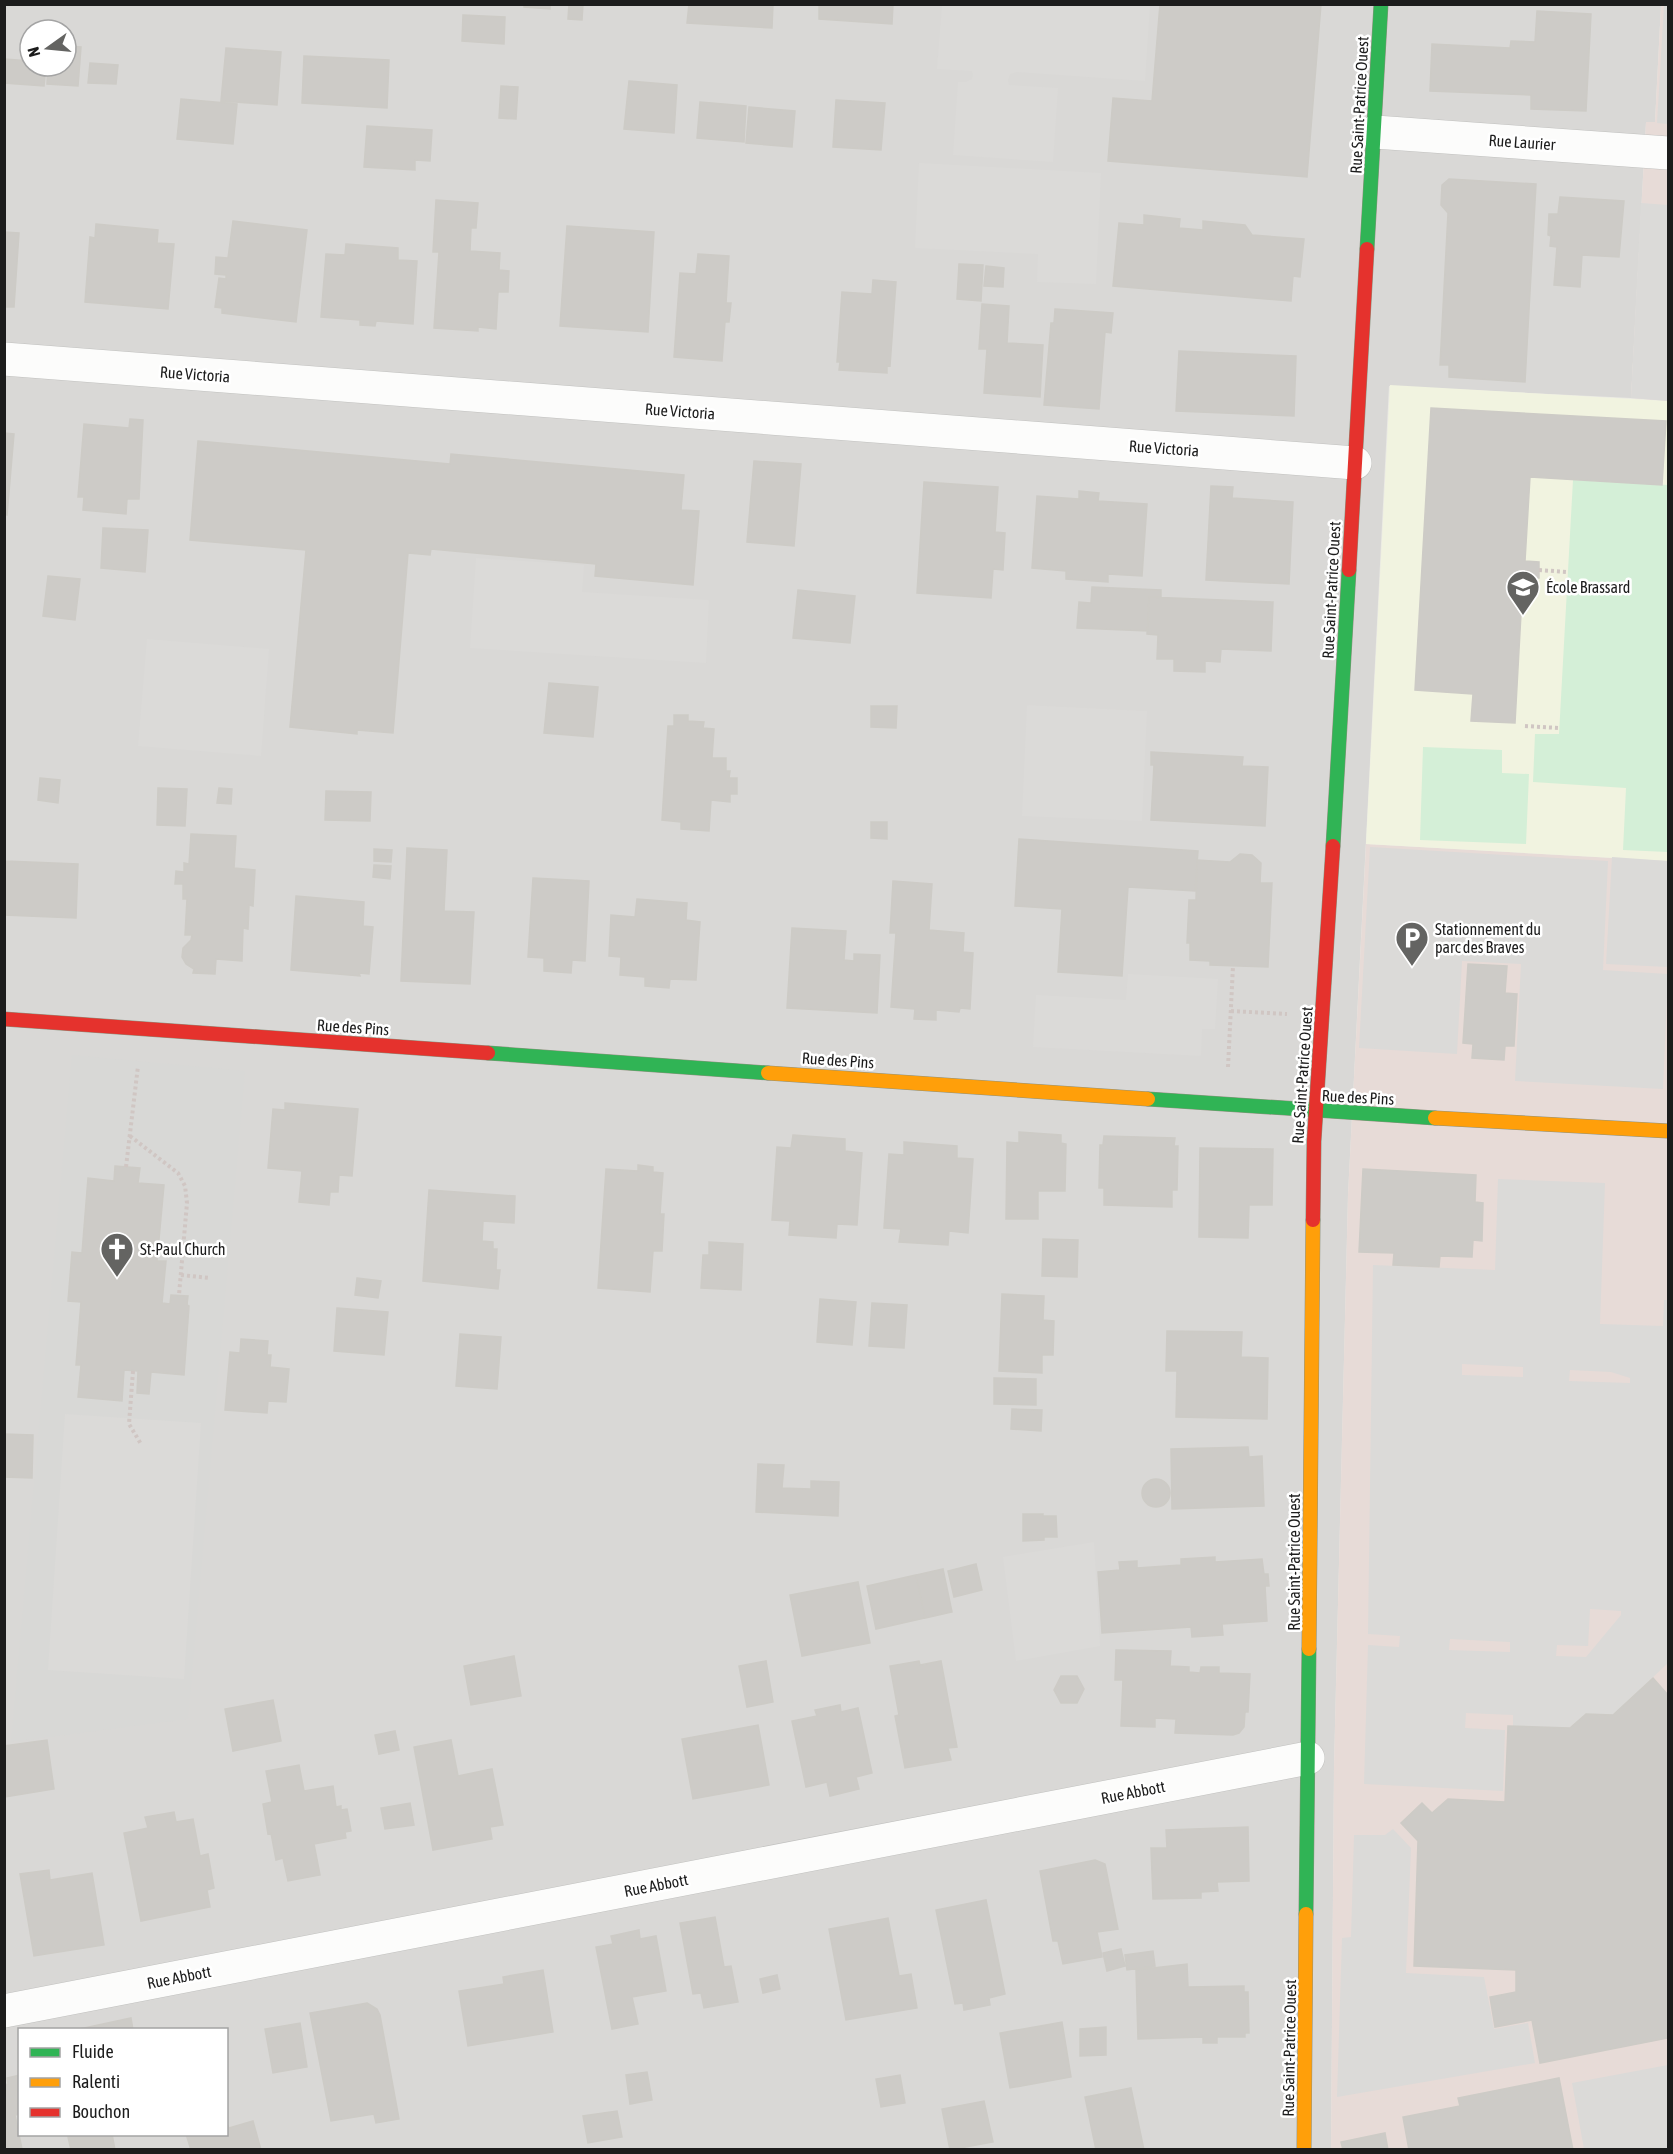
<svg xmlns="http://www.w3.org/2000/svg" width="1673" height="2154" font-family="'Asap Condensed',sans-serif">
	<rect width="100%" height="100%" fill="#eae9e4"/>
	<!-- residential -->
	<path fill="#d9d8d6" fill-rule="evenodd" d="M5 5H1661L1655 122H1646L1631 398 1389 386 1348 1195 1334 1767 1331 2149 5 2150ZM30 30H66V66H30ZM20 2030H226V2134H20Z"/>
	<!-- commercial -->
	<path fill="#e7dbd7" d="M1661 5H1668V401L1631 398 1646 122H1655Z
		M1366 844 1668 861V2149L1331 2150 1334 1767 1348 1195Z"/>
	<!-- education -->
	<path fill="#f1f3e0" d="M1390 385 1668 401V861L1366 844Z"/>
	<!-- religious -->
	<path fill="#d8d8d6" d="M72 1055 245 1071 188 1719 11 1742Z"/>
	<!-- park -->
	<path fill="#d4efd7" d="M1573 480 1668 485V852L1623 850 1626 788 1533 782 1535 734H1559Z
		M1423 747 1502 750V773L1529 774 1526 844 1420 840Z"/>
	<!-- parking -->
	<path fill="#dbdad8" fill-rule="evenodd" d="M942 5H1150L1145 81 1017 72 1010 74 1008 80 1009 85 1058 88 1053 162 953 155 958 82H966L972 79 973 75 972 71 937 69Z
		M1664 5H1668V124L1657 123Z
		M919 163 1101 173 1096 284 1037 282 1038 254 915 248Z
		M1641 203 1668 205V401L1631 398Z
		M476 558 584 565 582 592 709 600 706 663 470 648Z
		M147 639 269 649 261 756 138 746Z
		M1027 705 1147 711 1142 821 1022 816Z
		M1370 847 1608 861 1603 970 1668 974 1663 1089 1515 1081 1521 964 1462 961 1457 1054 1359 1048Z
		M1612 857 1668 861V967L1606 964Z
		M1128 974 1218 979 1215 1029H1202L1201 1056 1033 1047 1036 995 1126 1000Z
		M1498 1179 1605 1183 1600 1324 1663 1326 1664 1300H1668V1663L1613 1715 1586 1714 1570 1728 1513 1726V1715L1466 1713 1465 1728 1505 1730 1503 1791 1364 1784 1368 1645 1399 1647 1400 1636 1368 1634 1373 1265 1495 1270ZM1462 1364 1523 1367V1377L1462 1375ZM1570 1370 1611 1372 1630 1378V1383L1569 1381ZM1590 1609 1621 1611V1615L1586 1657 1556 1656 1557 1645 1588 1646ZM1450 1639 1510 1642V1652L1449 1650Z
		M65 1414 201 1423 184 1679 48 1670Z
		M1094 1542 1100 1646 1016 1661 1003 1557Z
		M1393 1829 1411 1848 1406 1973 1484 1977 1494 2029 1528 2023 1535 2063 1337 2097 1342 1938 1351 1937 1354 1835H1385Z
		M1668 2065V2149H1584L1572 2083Z"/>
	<!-- building -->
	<path fill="#cdcbc7" stroke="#cdcbc6" stroke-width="1.5" d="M524 4H550V9L524 7Z
		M569 4H583L582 20 568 19Z
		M689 4H773L772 28 687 23Z
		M819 4H893L892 24 819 19Z
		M1160 4H1321L1307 177 1108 161 1113 98 1152 101Z
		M1537 11 1591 14 1586 111 1531 109V95L1430 91 1432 44 1510 48 1511 41 1535 42Z
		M463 15 505 17 504 44 462 41Z
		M66 46 81 47 78 86 47 84 48 66H66Z
		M226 48 281 52 277 105 221 101Z
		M304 56 389 60 387 108 302 103Z
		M4 59 30 61V66H46L44 86 4 83Z
		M90 63 118 65 116 84 88 83Z
		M629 81 677 85 674 133 624 129Z
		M501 86 518 87 516 119 499 118Z
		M181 99 237 104 233 144 177 139Z
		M836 100 885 103 881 150 833 147Z
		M700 102 746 106 744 142 697 138Z
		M749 107 795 111 792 147 746 143Z
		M367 126 432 130 430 161 415 160V170L364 167Z
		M1449 179 1536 184 1525 382 1449 377V365H1440L1448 213 1441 205 1442 185Z
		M1560 197 1624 201 1619 257 1582 255 1580 287 1554 285 1557 247 1550 246 1551 236 1548 235 1549 214H1558Z
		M436 200 478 203 476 228H471L470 251 500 253 499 270 509 271 508 292H498L496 329 478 327V331L434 328 439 252H433Z
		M1144 215 1180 219 1179 228 1203 230V221L1245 225 1252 235 1304 239 1300 277 1293 276 1291 301 1113 286 1119 223 1144 225Z
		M233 221 307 230 296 322 222 313V308L215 307 219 278 226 279V275L215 274 216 257 228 258Z
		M96 224 158 230 157 243 174 244 168 309 85 302 90 237 95 238Z
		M567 226 654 232 648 332 560 326Z
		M4 232 19 233 14 307H4Z
		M346 244 398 248V260L417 261 413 324 376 321 375 326 360 325V320L321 317 326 254 345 255Z
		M698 254 729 256 726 303H731L729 322H725L722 361 674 357 680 273 696 274Z
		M959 264 983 265 981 301 957 299Z
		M986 266 1004 268 1003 287 984 286Z
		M873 280 896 282 890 366 887 365V373L839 370 840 362H837L842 292 872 294Z
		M982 304 1009 306 1007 343 1043 345 1040 397 984 393 987 349H979Z
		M1055 309 1113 313 1111 333 1105 332 1099 409 1044 405 1051 323H1054Z
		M1179 351 1296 356 1294 416 1176 411Z
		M1431 408 1666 421 1662 485 1530 477 1525 561 1539 562V578L1523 577 1515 723 1471 721 1473 694 1415 690Z
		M130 419 143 420 139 499H127L126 514 83 510 84 497H78L84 424 129 428Z
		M4 433 14 434 7 515 4 514Z
		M198 441 450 464 451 454 684 475 681 510 699 511 693 585 595 576 596 564 431 549 430 555 408 553 393 733 357 730V734L290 727 306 550 190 540Z
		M754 461 801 464 794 546 747 542Z
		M924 482 998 487 995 532 1005 533 1003 570 993 569 991 598 917 593Z
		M1211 486 1233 487 1232 498 1293 502 1289 584 1206 580Z
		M1079 491 1099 493 1098 501 1147 504 1142 576 1108 574V582L1066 579V571L1032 568 1037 496 1079 499Z
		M103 528 148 530 145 572 101 568Z
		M48 576 80 579 75 620 43 616Z
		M1092 587 1161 590V597H1149L1148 631 1077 628 1079 602 1091 603Z
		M798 590 855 596 850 643 793 638Z
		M1149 597 1273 602 1271 651 1221 649 1220 662 1205 661V672L1174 671V659H1157L1158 635 1147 634Z
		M549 683 598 687 593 737 544 733Z
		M871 706H897L896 728 871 727Z
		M674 715H688V721L704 722 703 728 714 729 712 758H726V771H730L729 778H737V794H730V802L711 800 709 831 681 829V822L662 820 668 726H674Z
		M1151 752 1243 757 1242 766 1268 767 1265 826 1151 820 1154 765H1151Z
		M40 778 60 780 58 803 38 800Z
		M158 788 187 789 185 826 157 825Z
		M219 788 232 789 231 804 217 803Z
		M326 791 371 792 370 821 325 820Z
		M871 822H887V839L871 838Z
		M191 834 236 836 234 868 255 870 253 906 249 905 248 929 243 928 242 961 216 959 215 974 193 973 194 969 186 964 182 957 183 948 191 940 192 935H185L187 899H183V884H175L176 871 184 872V863L189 864Z
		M1019 839 1198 851 1195 891 1128 887 1122 976 1058 972 1062 909 1015 906Z
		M407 848 447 850 444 911 474 912 470 984 401 981Z
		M374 849 392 850 391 862 374 861Z
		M1240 854 1252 855 1261 863 1260 883H1272L1268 967 1210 965V961L1190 960V943H1187L1189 900H1196L1197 860 1230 862Z
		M4 859 5 861 78 864 76 918 4 915Z
		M374 865 391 866 390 879 373 877Z
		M533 878 589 881 585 961 572 960 571 973 544 971V958L528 957Z
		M893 881 932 884 929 930 964 933 963 952 973 953 970 1009 960 1008 959 1012 936 1010V1020L914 1019 915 1009 891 1007 896 933H890Z
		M296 896 364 902 363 926 373 927 369 974 359 973 360 976 291 970Z
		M637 899 687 903 686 920 700 922 696 980 670 979 669 988 645 986V977L620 975 621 957 609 956 611 915 635 917Z
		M792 928 846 931 844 960 854 961V954L880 955 877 1013 787 1008Z
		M1468 964 1507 966 1505 993 1517 994 1514 1046H1505L1504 1060 1472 1058 1473 1044 1463 1043Z
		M285 1103 358 1109 352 1176 339 1175 338 1192H330L329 1205 299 1202 302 1171 268 1168 273 1109 285 1110Z
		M1019 1132 1061 1135V1143L1066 1144 1065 1191H1038V1219H1006L1007 1142 1019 1143Z
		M793 1135 845 1139V1151L862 1153 857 1225 837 1224 836 1238 789 1235 790 1221 772 1220 777 1147 791 1148Z
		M1104 1136 1175 1138 1174 1146H1178L1177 1190H1172V1207L1104 1205V1188H1099L1100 1145H1103Z
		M904 1142 957 1146V1158L973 1159 968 1233 949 1231 948 1245 899 1242 901 1229 884 1228 889 1154 904 1155Z
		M1200 1148 1273 1149 1272 1205H1249L1248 1238 1199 1237Z
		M638 1165 653 1167V1172L663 1173 660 1214H664L662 1251H653L650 1292 598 1288 606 1169 638 1171Z
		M115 1166 140 1168 138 1183 164 1185 157 1261H166L162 1303 170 1304 171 1295 188 1296 187 1305 189 1306 184 1375 151 1372 149 1394 137 1393 138 1371 124 1370 122 1401 78 1397 81 1365H76L81 1302 68 1301 72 1252 82 1253 88 1178 114 1181Z
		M1363 1169 1476 1175 1475 1202 1483 1203 1482 1241 1473 1240 1472 1257 1440 1256 1439 1267 1393 1265 1394 1253 1359 1252Z
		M429 1190 515 1196 514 1223 483 1221 482 1241 493 1242V1249H497L496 1270H500L498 1289 423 1281Z
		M1043 1239 1078 1240 1077 1277 1042 1276Z
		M709 1242 743 1244 741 1290 701 1288 703 1255H709Z
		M357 1278 381 1281 378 1298 355 1295Z
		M1002 1294 1044 1296 1043 1320 1054 1321 1053 1355H1042V1373L999 1371Z
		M820 1299 856 1302 852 1345 817 1342Z
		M872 1303 907 1305 904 1348 869 1346Z
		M337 1308 388 1312 384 1355 334 1351Z
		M1167 1331 1242 1332 1241 1357 1268 1358 1267 1419 1176 1417 1177 1371H1166Z
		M460 1334 501 1337 497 1389 456 1386Z
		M241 1339 268 1341 267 1355H271L270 1367 289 1369 286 1402 268 1401 267 1413 225 1410 230 1352 240 1353Z
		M994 1378 1036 1379V1405L994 1404Z
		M1012 1409 1042 1410 1041 1431 1011 1429Z
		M4 1434 33 1435 32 1478 4 1477Z
		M1248 1447 1249 1457 1262 1456 1264 1506 1172 1509 1171 1449Z
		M758 1464 784 1465 782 1488 811 1489V1481L839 1482 838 1516 756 1512Z
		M1142 1493a14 14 0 1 1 28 0a14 14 0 1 1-28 0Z
		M1023 1514H1043V1516H1056L1057 1537H1044V1540L1023 1541Z
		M1215 1557V1562L1262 1559 1264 1574H1268L1269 1586H1265L1267 1621 1222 1624 1223 1635 1192 1637 1191 1627 1102 1633 1098 1572 1120 1570 1119 1562 1137 1561V1568L1181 1565V1559Z
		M976 1564 982 1590 954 1597 948 1571Z
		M943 1569 952 1612 925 1618 916 1575Z
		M916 1575 925 1618 876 1629 867 1586Z
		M858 1582 870 1643 802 1656 790 1595Z
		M1116 1650 1171 1651 1170 1666 1189 1667V1672L1200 1673 1201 1667H1219V1673L1250 1674 1248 1712H1245L1244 1727 1239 1733 1233 1735 1175 1733 1176 1719 1155 1718V1727L1121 1726 1123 1680H1115Z
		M514 1656 521 1696 471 1705 464 1666Z
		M766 1661 773 1702 747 1707 739 1666Z
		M919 1661 920 1665 941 1661 957 1747 948 1748 951 1760 905 1768 895 1716 899 1715 890 1666Z
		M1061 1676H1077L1084 1689 1077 1703H1061L1054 1690Z
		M1653 1678 1668 1695V2038L1540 2063 1532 2020 1495 2027 1490 1997 1516 1992V1970L1414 1966 1418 1841 1401 1823 1422 1803 1432 1813 1448 1799 1505 1802 1508 1726 1570 1728 1586 1714 1613 1715Z
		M273 1700 281 1741 233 1751 225 1709Z
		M840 1705 841 1712 858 1708 872 1773 856 1777 859 1789 830 1796 827 1782 806 1787 792 1721 817 1716 815 1710Z
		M758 1725 769 1785 693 1799 682 1739Z
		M395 1731 399 1750 379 1754 375 1735Z
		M47 1740 54 1789 4 1797V1746Z
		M451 1740 458 1776 492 1769 503 1825 490 1827 492 1839 433 1850 414 1747Z
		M299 1765 304 1791 333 1786 336 1807 341 1806V1810L347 1809 351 1831 345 1832 346 1838 314 1844 320 1875 288 1881 283 1858 276 1860 271 1833 268 1834 263 1804 272 1802 266 1771Z
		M410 1803 414 1825 385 1829 381 1808Z
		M174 1812 176 1822 193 1819 200 1856 208 1854 214 1888 207 1890 210 1907 141 1921 124 1833 148 1828 145 1817Z
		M1248 1827 1249 1881 1217 1882 1218 1891 1201 1892V1898L1153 1899 1151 1848H1167L1166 1830Z
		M1095 1860 1105 1864 1118 1929 1097 1932 1102 1957 1063 1964 1058 1941H1053L1040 1871Z
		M49 1870 50 1880 92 1873 104 1945 34 1956 20 1874Z
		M986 1900 1005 1994 989 1998 990 2005 964 2010 963 2003 955 2004 936 1910Z
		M715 1917 724 1967 731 1966 738 2002 704 2008 701 1993 693 1994 680 1923Z
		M888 1918 899 1976 911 1974 917 2008 846 2020 829 1929Z
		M639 1930 640 1939 656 1936 666 1991 632 1997 638 2024 612 2029 596 1947 613 1944 611 1936Z
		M1121 1949 1125 1966 1107 1971 1103 1953Z
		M1153 1951 1155 1966 1127 1970 1125 1955Z
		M1187 1964 1188 1987 1244 1986V1992H1248L1249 2033H1245V2037H1217V2043H1203V2037L1138 2039 1136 1970Z
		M543 1970 553 2032 468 2046 459 1991 504 1984 503 1977Z
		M777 1975 780 1989 763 1993 760 1979Z
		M367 2003 377 2009 380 2015 399 2119 376 2123 374 2114 331 2121 310 2013Z
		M131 2018 133 2030H75Z
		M1062 2022 1071 2077 1010 2088 1000 2033Z
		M300 2023 307 2067 273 2073 265 2029Z
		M1106 2027V2055L1080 2056V2029Z
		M647 2072 652 2100 630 2104 626 2075Z
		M20 2075V2114L15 2115 22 2149 4 2150V2085L8 2084 7 2078Z
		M900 2075 905 2103 881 2107 876 2079Z
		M1559 2078 1573 2150H1409L1403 2117 1460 2106 1458 2098Z
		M1131 2088 1144 2150H1096L1085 2097Z
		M984 2101 993 2142 950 2150 942 2109Z
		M617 2111 622 2137 588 2143 583 2116Z
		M253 2121 261 2150H191L186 2134H226V2122L229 2128Z
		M1385 2133 1388 2150H1343L1341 2142Z
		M79 2134H112L115 2150H71L68 2137Z"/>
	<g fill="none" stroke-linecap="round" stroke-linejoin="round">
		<defs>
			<path id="street" d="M1375 132 1668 153
				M4 359 1355 463
				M4 2011 1308 1758"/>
			<path id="fast" d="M1367 249 1381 4
				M1333 846 1349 570
				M488 1053 768 1073
				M1148 1099 1435 1118
				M1306 1914 1309 1649"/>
			<path id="slow" d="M768 1073 1148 1099
				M1435 1118 1668 1131
				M1309 1649 1313 1220
				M1304 2150 1306 1914"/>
			<path id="jam" d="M1349 570 1367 249
				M4 1019 488 1053
				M1313 1220 1314 1141 1333 846"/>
		</defs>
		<!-- street casing -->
		<use href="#street" stroke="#c1c1bf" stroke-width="34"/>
		<!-- fast casing -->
		<use href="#fast" stroke="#8e927e" stroke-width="15"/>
		<!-- slow casing -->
		<use href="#slow" stroke="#8e927e" stroke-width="15"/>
		<!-- jam casing -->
		<use href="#jam" stroke="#8e927e" stroke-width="15"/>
		<!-- path -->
		<path stroke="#d0c6c3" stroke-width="4" stroke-dasharray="3 3" stroke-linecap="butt" d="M1539 570 1567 572
			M1525 726 1559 728
			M1231 1011 1287 1014
			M1228 1067 1233 966
			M130 1136 178 1173 185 1186 187 1203 179 1295
			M126 1167 138 1066
			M181 1275 210 1278
			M133 1371 129 1424 141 1444"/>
		<!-- street -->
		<use href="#street" stroke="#fcfcfb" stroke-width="33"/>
		<!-- fast -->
		<use href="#fast" stroke="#30b455" stroke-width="14"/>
		<!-- slow -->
		<use href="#slow" stroke="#ff9f0a" stroke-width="14"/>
		<!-- jam -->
		<use href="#jam" stroke="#e5322d" stroke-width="14"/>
	</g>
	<!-- icons -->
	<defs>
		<symbol id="school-pin" viewBox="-11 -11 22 30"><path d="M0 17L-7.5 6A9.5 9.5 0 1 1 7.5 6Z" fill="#646462" stroke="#fff"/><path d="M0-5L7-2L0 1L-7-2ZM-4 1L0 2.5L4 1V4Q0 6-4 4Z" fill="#fff"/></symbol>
		<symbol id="parking-pin" viewBox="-11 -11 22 30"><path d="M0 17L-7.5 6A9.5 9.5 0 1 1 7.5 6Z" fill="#646462" stroke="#fff"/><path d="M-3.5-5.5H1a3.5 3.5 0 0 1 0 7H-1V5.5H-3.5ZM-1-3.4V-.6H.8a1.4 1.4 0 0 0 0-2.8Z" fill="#fff"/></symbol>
		<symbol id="church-pin" viewBox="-11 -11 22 30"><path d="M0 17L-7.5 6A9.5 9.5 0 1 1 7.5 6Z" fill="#646462" stroke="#fff"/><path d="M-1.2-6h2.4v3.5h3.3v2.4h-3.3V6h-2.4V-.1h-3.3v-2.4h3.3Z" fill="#fff"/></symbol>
	</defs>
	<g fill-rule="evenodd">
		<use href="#school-pin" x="1504" y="568" width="38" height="52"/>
		<use href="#parking-pin" x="1393" y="919" width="38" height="52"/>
		<use href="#church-pin" x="98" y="1230" width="38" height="52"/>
	</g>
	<g text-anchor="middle" stroke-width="5" stroke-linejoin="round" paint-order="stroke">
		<!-- street labels -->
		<g font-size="16" fill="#1c1c1c" stroke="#fff">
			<text transform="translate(1359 105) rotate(-87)" y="6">Rue Saint-Patrice Ouest</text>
			<text transform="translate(1522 142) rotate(4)" y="6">Rue Laurier</text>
			<text transform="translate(195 374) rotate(4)" y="6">Rue Victoria</text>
			<text transform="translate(680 411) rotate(4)" y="6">Rue Victoria</text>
			<text transform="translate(1164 448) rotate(4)" y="6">Rue Victoria</text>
			<text transform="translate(1331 590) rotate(-87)" y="6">Rue Saint-Patrice Ouest</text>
			<text transform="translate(353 1027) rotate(4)" y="6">Rue des Pins</text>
			<text transform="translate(838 1060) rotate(4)" y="6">Rue des Pins</text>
			<text transform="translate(1302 1075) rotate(-86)" y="6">Rue Saint-Patrice Ouest</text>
			<text transform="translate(1358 1097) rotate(3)" y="6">Rue des Pins</text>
			<text transform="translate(1294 1562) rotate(-90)" y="6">Rue Saint-Patrice Ouest</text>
			<text transform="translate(1133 1792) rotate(-11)" y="6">Rue Abbott</text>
			<text transform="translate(656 1885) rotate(-11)" y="6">Rue Abbott</text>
			<text transform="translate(179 1977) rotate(-11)" y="6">Rue Abbott</text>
			<text transform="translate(1289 2048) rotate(-89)" y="6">Rue Saint-Patrice Ouest</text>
		</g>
		<!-- poi labels -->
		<g font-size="16" fill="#1c1c1c" stroke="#fff" text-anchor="start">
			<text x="1546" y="593">École Brassard</text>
			<text x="1435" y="935">Stationnement du<tspan x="1435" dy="18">parc des Braves</tspan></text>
			<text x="140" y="1255">St-Paul Church</text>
		</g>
	</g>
	<!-- border -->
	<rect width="1673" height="2154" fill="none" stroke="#1c1c1c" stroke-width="12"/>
	<!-- legend -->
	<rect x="18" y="2028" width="210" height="108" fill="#ffffff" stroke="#a4a4a4" stroke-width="1.5"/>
	<rect x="30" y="2048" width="30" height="9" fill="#30b455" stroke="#a4a4a4" stroke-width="1.5"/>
	<text x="72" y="2058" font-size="18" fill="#1c1c1c">Fluide</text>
	<rect x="30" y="2078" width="30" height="9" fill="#ff9f0a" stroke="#a4a4a4" stroke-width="1.5"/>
	<text x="72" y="2088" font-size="18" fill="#1c1c1c">Ralenti</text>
	<rect x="30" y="2108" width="30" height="9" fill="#e5322d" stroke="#a4a4a4" stroke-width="1.5"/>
	<text x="72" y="2118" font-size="18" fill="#1c1c1c">Bouchon</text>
	<!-- north arrow -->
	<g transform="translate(48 48) rotate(255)"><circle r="28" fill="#ffffff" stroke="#a4a4a4" stroke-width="1.5"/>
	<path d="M0-4.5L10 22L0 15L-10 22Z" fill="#646462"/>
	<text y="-9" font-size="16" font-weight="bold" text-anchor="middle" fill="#1c1c1c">N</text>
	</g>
</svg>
